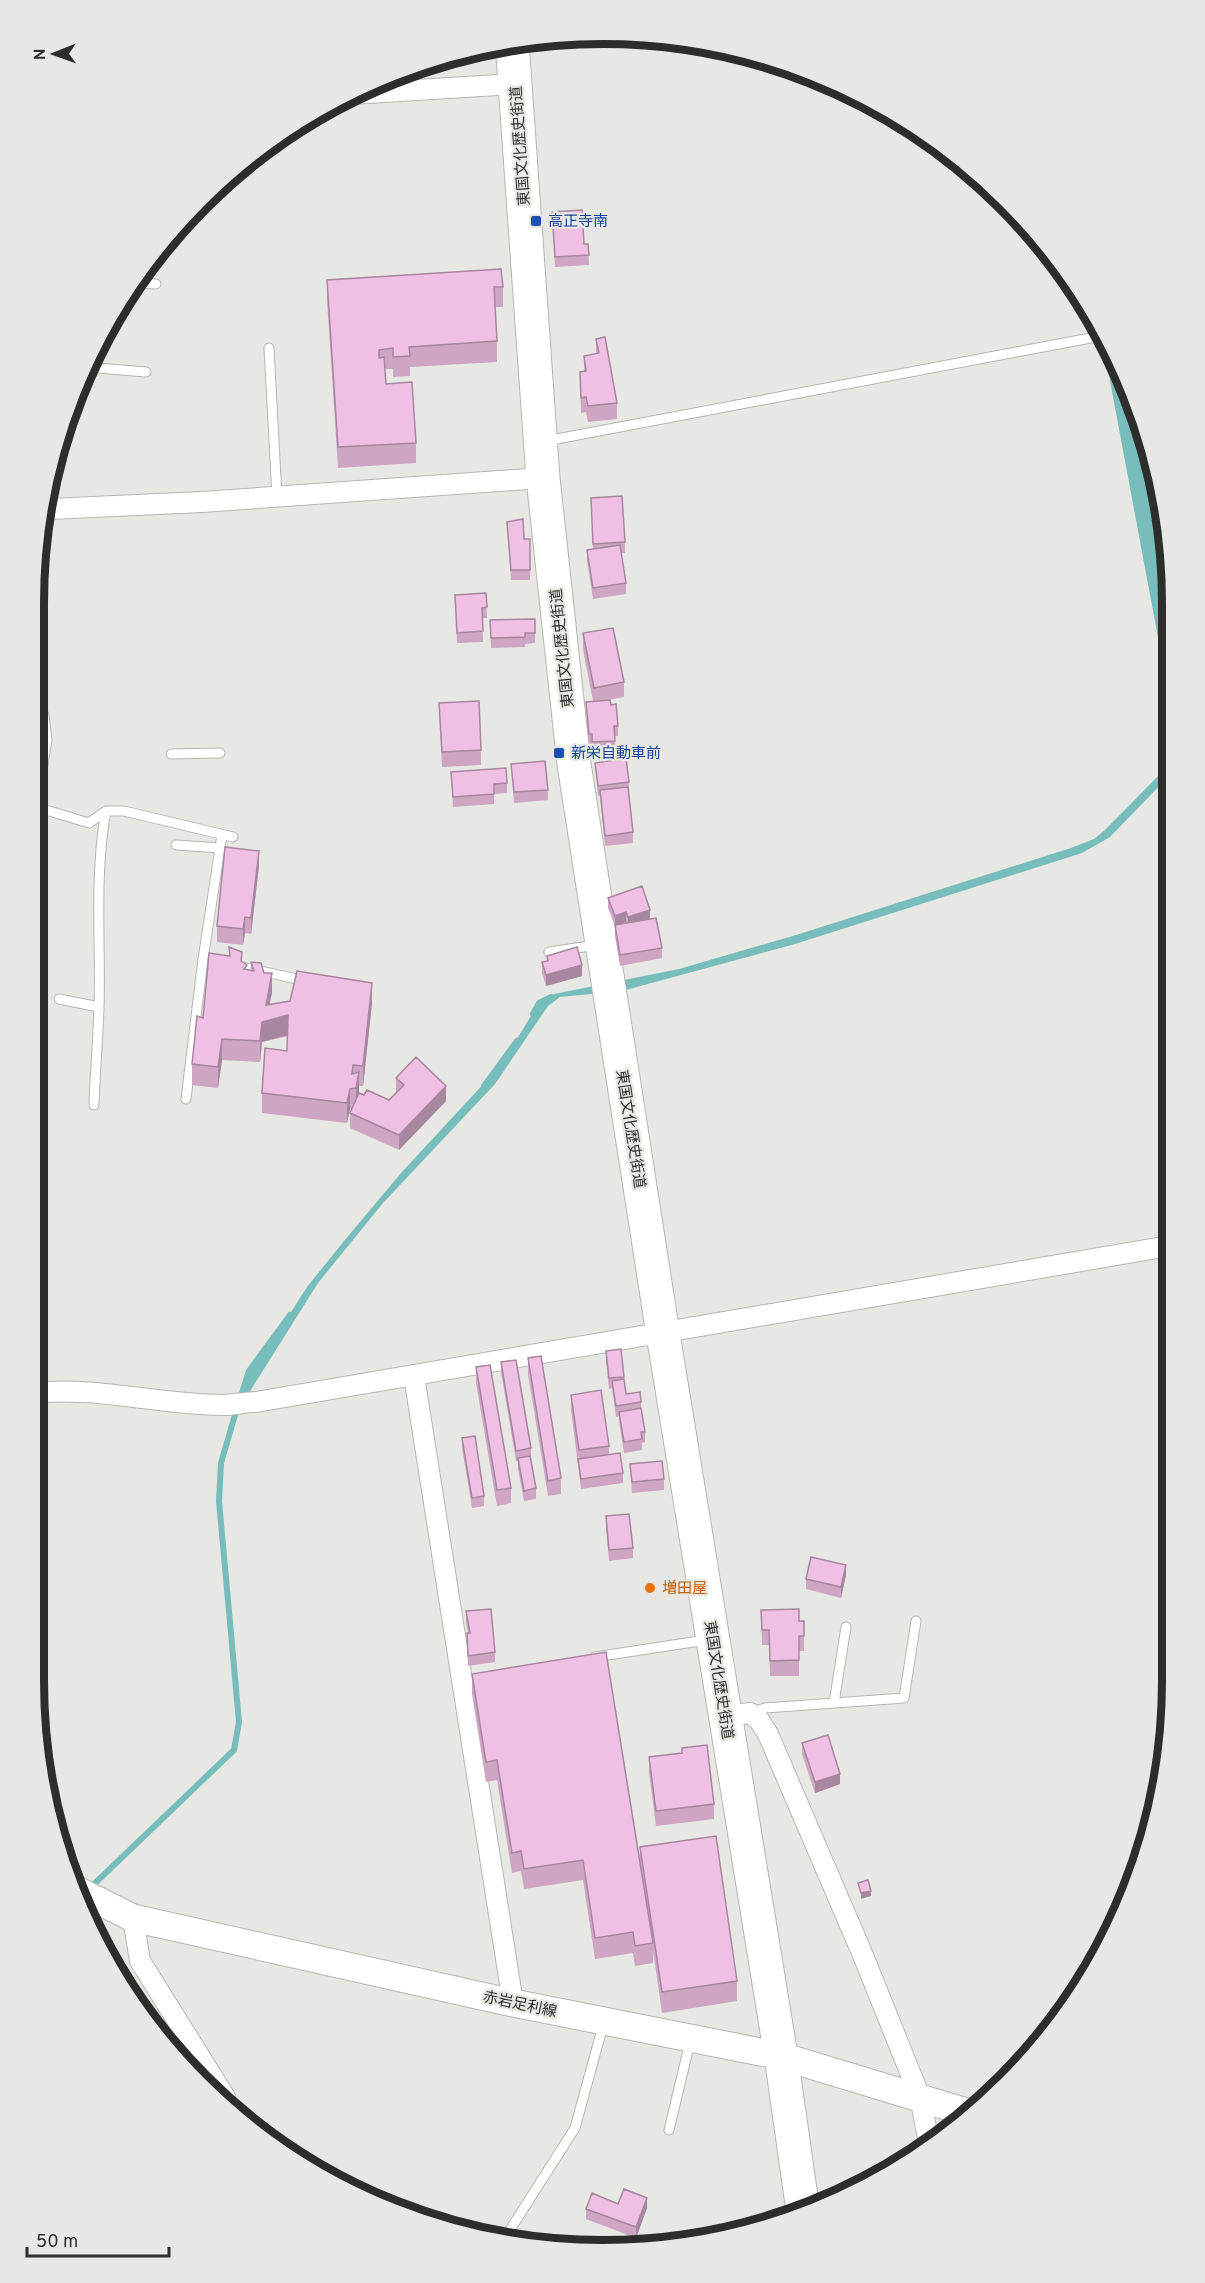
<svg xmlns="http://www.w3.org/2000/svg" width="1205" height="2283" font-family="Overpass,'Noto Sans JP',sans-serif">
	<rect width="100%" height="100%" fill="#e7e7e3"/>
	<!-- water -->
	<path fill="#76bdbc" d="M1102 338 1129 385 1167 528 1168 691Z
		M1168 766V777L1110 837 1082 853 795 944 622 991 560 997 548 1006 495 1084 383 1203 318 1283 247 1396H239L266 1343 270 1345 307 1287 344 1241 401 1173 501 1065 534 1011 554 994 679 969 796 935 1071 848 1094 839 1105 830Z"/>
	<g fill="none" stroke-linecap="round" stroke-linejoin="round">
		<!-- stream -->
		<path stroke="#76bdbc" stroke-width="6" d="M533 1014 539 1003 551 997
			M484 1086 517 1041
			M241 1396 249 1371 290 1315
			M90 1888 234 1750 239 1722 219 1501 221 1463 237 1408"/>
		<defs>
			<path id="lane" d="M134 283 156 284
				M269 348 277 497
				M86 367 146 372
				M546 441 1101 336
				M34 710 44 715 47 740 36 807 89 823 106 811H124L233 837
				M171 754 220 753
				M176 845 220 848
				M549 952 597 945
				M237 966 306 981
				M59 999 99 1007
				M186 1099 203 959 222 835
				M94 1105C95 1073 98 1040 99 1008 101 942 94 877 106 811
				M595 1657 706 1640
				M834 1703 846 1627
				M750 1713 765 1708 904 1698 916 1621
				M669 2130 690 2042
				M506 2236 575 2128 604 2022"/>
			<path id="street" d="M352 94 515 84
				M43 512 50 509 202 502 543 478
				M414 1376 513 2003
				M33 1393C97 1386 159 1405 223 1405 234 1405 245 1402 256 1402L1169 1246
				M725 1716 750 1713 759 1720 768 1734 862 1953 920 2097 928 2138
				M133 1918 140 1961 225 2097"/>
			<path id="secondary" d="M77 1890 133 1918 513 2003 781 2056 966 2112"/>
			<path id="highway" d="M512 42 543 478 574 764 663 1334 781 2056 803 2211"/>
		</defs>
		<!-- lane casing -->
		<use href="#lane" stroke="#b6b5b2" stroke-width="11"/>
		<!-- street casing -->
		<use href="#street" stroke="#b6b5b2" stroke-width="22"/>
		<!-- secondary casing -->
		<use href="#secondary" stroke="#b6b5b2" stroke-width="29"/>
		<!-- highway casing -->
		<use href="#highway" stroke="#b6b5b2" stroke-width="35"/>
		<!-- lane -->
		<use href="#lane" stroke="#fff" stroke-width="9"/>
		<!-- street -->
		<use href="#street" stroke="#fff" stroke-width="20"/>
		<!-- secondary -->
		<use href="#secondary" stroke="#fff" stroke-width="27"/>
		<!-- highway -->
		<use href="#highway" stroke="#fff" stroke-width="33"/>
	</g>
	<!-- wall -->
	<path fill="#cea5c3" d="M552 212 584 244H588L589 265 555 267Z
		M327 280 503 287V307H495L497 341V362L410 367V376L393 377V369H385L386 384 416 443V463L338 468 327 300Z
		M596 339 617 403V419L588 422 586 412 581 413 580 372H584V356L596 354Z
		M591 498 625 542V553H621L626 583V594L593 599 587 560V550L593 549Z
		M507 522 524 539H530V580H511Z
		M486 593 487 618H482L483 642 457 643 455 595Z
		M535 619V643L525 644V647L491 648 490 620Z
		M583 633 624 682V697L607 700 611 705 618 726V736H615V751L592 753V744L589 745 586 702 593 701 583 649Z
		M439 703 481 750V765L442 767Z
		M595 763 629 782V793L633 832V843L605 846 600 796H598Z
		M511 764 548 790V800L514 803Z
		M451 772 507 783V793L494 794V804L453 807Z
		M259 866 251 934 245 933 243 945 217 942V926Z
		M608 898 650 919 662 948V958L620 966 615 936V926L608 908Z
		M229 947 247 970 251 971V962L272 993 269 1004 372 1003 363 1086H359V1093L364 1095 389 1100 396 1093V1078L446 1101 399 1150 350 1128V1113L352 1109H350L347 1123 262 1113V1093L287 1051 288 1036 262 1042 260 1062 222 1060 218 1088 192 1085V1064L203 1018 229 956Z
		M547 956 582 976 546 986 542 973V962L547 961Z
		M621 1349 626 1394 641 1402V1413L645 1432V1442L642 1443V1450L624 1453 619 1422V1416L616 1417 612 1388 609 1389 606 1361V1351Z
		M528 1358 561 1478V1494L548 1496 528 1374Z
		M501 1362 531 1448V1457L536 1488V1499L524 1501 518 1469V1461H516L501 1372Z
		M476 1367 511 1488V1503L497 1506 476 1383Z
		M571 1395 609 1446V1454L623 1473V1483L581 1489 571 1410Z
		M462 1438 484 1496V1506L472 1508 462 1448Z
		M630 1464 664 1479V1490L632 1493Z
		M606 1516 633 1548V1558L609 1561 606 1527Z
		M846 1575 841 1598 806 1589V1579Z
		M761 1610 804 1636V1651H799V1676H770L769 1645H762Z
		M466 1611 495 1652V1662L468 1666 467 1644V1633H468L466 1622Z
		M472 1674 640 1866V1847L737 1981V2001L662 2013 653 1950V1963L635 1966 633 1953 595 1959 583 1880 524 1889 521 1871 512 1873 497 1780 486 1782 472 1694Z
		M802 1743 840 1784 815 1793 802 1754Z
		M682 1753 714 1804V1819L656 1826 649 1773V1757Z
		M647 2208 636 2238 586 2219V2209Z"/>
	<!-- shaded-wall -->
	<path fill="#a7869f" d="M259 851V866L251 934V918Z
		M650 910V920L628 927V917Z
		M626 912V922L615 926V916Z
		M245 917V933L243 945V929Z
		M582 965V976L546 986V975Z
		M272 973V993L266 1021 288 1015V1035L262 1042 260 1062V1041L262 1022Z
		M372 983V1003L363 1086V1066Z
		M222 1039V1060L218 1088V1067Z
		M359 1072V1092L356 1108V1088Z
		M446 1086V1101L399 1150V1135Z
		M350 1089V1109L347 1123V1103Z
		M846 1565V1575L841 1598V1587Z
		M840 1774V1784L815 1793V1782Z
		M871 1891V1896L861 1899V1893Z
		M647 2198V2208L636 2238V2227Z"/>
	<!-- building -->
	<path fill="#efc0e3" stroke="#a7869f" stroke-width="1.5" d="M582 210 584 244H588L589 255 555 257 552 212Z
		M501 269 503 287H494L497 341 409 347 410 356 393 357V348L379 350V358L384 357 386 384 412 382 416 443 338 447 327 280Z
		M605 337 617 403 588 406 586 397 581 398 580 372 586 371 584 356 599 353 596 339Z
		M622 496 625 542 593 544 591 498Z
		M523 519 524 539H530V570H511L507 522Z
		M620 545 626 583 593 588 587 550Z
		M486 593 487 607 482 608 483 631 457 633 455 595Z
		M535 619V633H525V637L491 638 490 620Z
		M613 628 624 682 594 688 583 633Z
		M610 700 611 705 616 704 618 726H614L615 741 592 742V734H589L586 702Z
		M479 701 481 750 442 752 439 703Z
		M626 758 629 782 598 786 595 763Z
		M545 761 548 790 514 792 511 764Z
		M506 768 507 783 494 784V794L453 797 451 772Z
		M628 787 633 832 605 836 600 790Z
		M225 847 259 851 251 918 245 917 243 929 217 926Z
		M642 886 650 910 628 917 626 912 615 916 608 898Z
		M656 918 662 948 620 955 615 925Z
		M229 947 242 952 241 961 247 965 244 969 254 971 251 962 261 963 264 973H272L266 1005 290 1001 297 971 372 983 363 1066 353 1065 352 1074 359 1072 356 1088 350 1089 347 1103 262 1093 265 1048 287 1051 288 1015 262 1022 260 1041 222 1039 218 1067 192 1064 197 1016 203 1018 209 953 230 956Z
		M577 947 582 965 546 975 542 962 548 961 547 956Z
		M416 1057 446 1086 399 1135 350 1113 359 1093 364 1095 367 1090 389 1100 404 1085 396 1078Z
		M621 1349 624 1377 609 1378 606 1351Z
		M541 1356 561 1478 548 1481 528 1358Z
		M516 1360 531 1448 516 1451 501 1362Z
		M490 1365 511 1488 497 1490 476 1367Z
		M624 1379 626 1394 640 1392 641 1402 616 1406 612 1381Z
		M601 1390 609 1446 579 1450 571 1395Z
		M641 1408 645 1432H641L642 1439 624 1442 619 1412Z
		M475 1436 484 1496 472 1498 462 1438Z
		M620 1453 623 1473 581 1479 578 1459Z
		M530 1456 536 1488 524 1491 518 1458Z
		M662 1461 664 1479 632 1482 630 1464Z
		M629 1514 633 1548 609 1550 606 1516Z
		M811 1557 846 1565 841 1587 806 1579Z
		M491 1609 495 1652 468 1656 467 1633H470L466 1611Z
		M799 1609V1621H804V1636H799V1660L770 1661 769 1630H762L761 1610Z
		M606 1652 653 1943 635 1946 633 1932 595 1938 583 1860 524 1869 521 1851 512 1853 497 1760 486 1762 472 1674Z
		M828 1735 840 1774 815 1782 802 1743Z
		M707 1745 714 1804 656 1811 649 1757 682 1753V1748Z
		M716 1836 737 1981 662 1992 640 1847Z
		M868 1880 871 1891 861 1893 858 1883Z
		M624 2189 647 2198 636 2227 586 2209 592 2193 618 2204Z"/>
	<!-- markers -->
	<g fill="#1a4fb4" stroke="#e7e7e3" stroke-width="2">
		<rect x="530" y="215" width="12" height="12" rx="3"/>
		<rect x="553" y="747" width="12" height="12" rx="3"/>
	</g>
	<circle fill="#e8710a" stroke="#e7e7e3" stroke-width="2" cx="650" cy="1588" r="6"/>
	<g text-anchor="middle" stroke-width="4.5" stroke-linejoin="round" paint-order="stroke">
		<!-- street labels -->
		<g font-size="15" fill="#2d2d2c" stroke="#e7e7e3">
			<text transform="translate(520 146) rotate(-94)" y="5">東国文化歴史街道</text>
			<text transform="translate(562 648) rotate(-96)" y="5">東国文化歴史街道</text>
			<text transform="translate(631 1129) rotate(81)" y="5">東国文化歴史街道</text>
			<text transform="translate(719 1680) rotate(81)" y="5">東国文化歴史街道</text>
			<text transform="translate(520 2004) rotate(12)" y="5">赤岩足利線</text>
		</g>
		<!-- transit labels -->
		<g font-size="15" fill="#164399" stroke="#e7e7e3" text-anchor="start">
			<text x="548" y="226">高正寺南</text>
			<text x="571" y="758">新栄自動車前</text>
		</g>
		<!-- food labels -->
		<g font-size="15" fill="#c56008" stroke="#e7e7e3" text-anchor="start">
			<text x="662" y="1593">増田屋</text>
		</g>
	</g>
	<!-- crop -->
	<path d="M0 0H1205V2283H0ZM603 44H603A559 559 0 0 1 1162 603V1681A559 559 0 0 1 603 2240H603A559 559 0 0 1 44 1681V603A559 559 0 0 1 603 44Z" fill="#e7e7e3" fill-rule="evenodd"/>
	<path fill="none" stroke="#2d2d2c" stroke-width="8" d="M603 44H603A559 559 0 0 1 1162 603V1681A559 559 0 0 1 603 2240H603A559 559 0 0 1 44 1681V603A559 559 0 0 1 603 44Z"/>
	<!-- north arrow -->
	<g transform="translate(54 54) rotate(269)" stroke="#e7e7e3" stroke-width="4.5" paint-order="stroke">
	<path d="M0-4.5L10 22L0 15L-10 22Z" fill="#2d2d2c"/>
	<text y="-9" font-size="16" font-weight="bold" text-anchor="middle" fill="#2d2d2c">N</text>
	</g>
	<!-- scale -->
	<path d="M27 2247v9h142v-9" fill="none" stroke="#2d2d2c" stroke-width="3"/>
	<text x="36" y="2247" font-size="18" fill="#2d2d2c" stroke="#e7e7e3" stroke-width="4.5" paint-order="stroke">50 m</text>
</svg>
